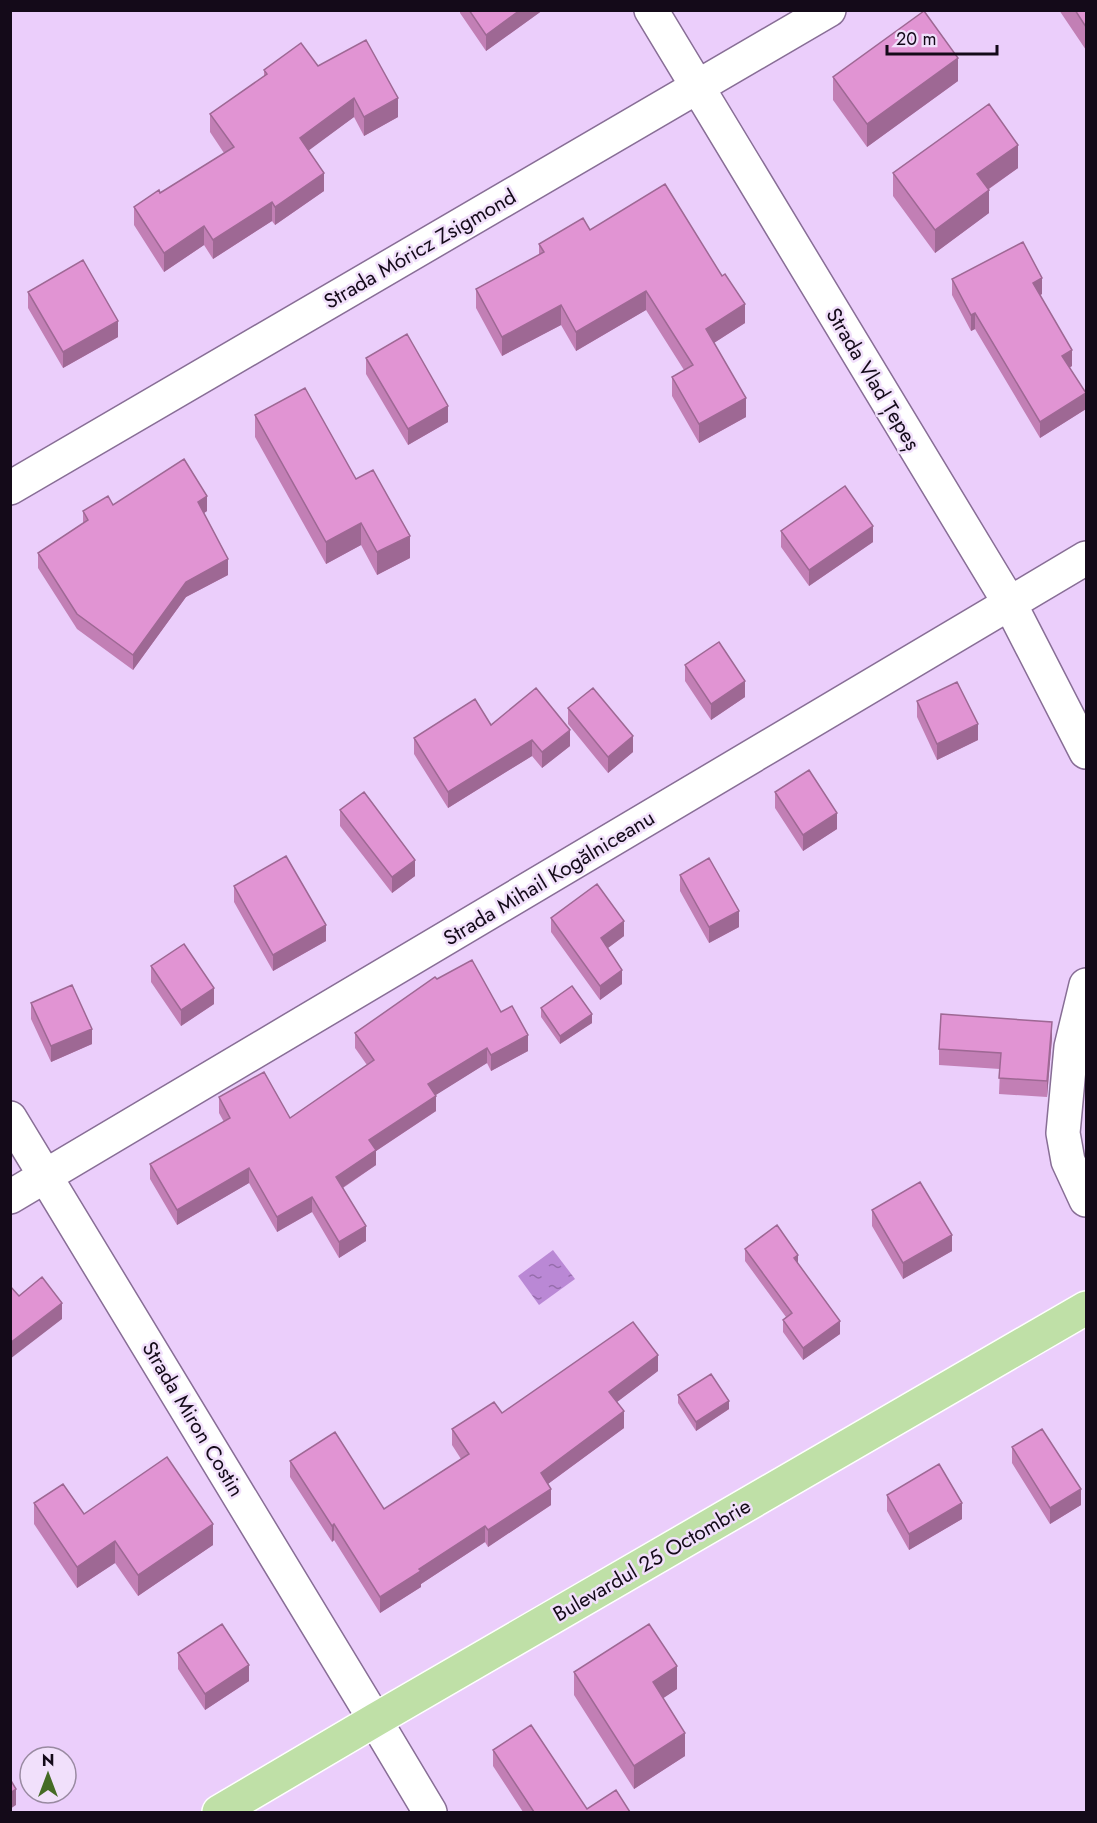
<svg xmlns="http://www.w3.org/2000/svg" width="1097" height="1823" font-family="Jost,sans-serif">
	<defs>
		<pattern id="water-ripples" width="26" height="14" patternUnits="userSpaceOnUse" patternTransform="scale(1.5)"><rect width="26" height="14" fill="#ba88d5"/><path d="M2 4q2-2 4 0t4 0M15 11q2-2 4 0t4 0" fill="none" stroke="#966dac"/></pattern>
	</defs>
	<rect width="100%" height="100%" fill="#ebcefb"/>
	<!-- water -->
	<path fill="url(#water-ripples)" d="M553 1250 575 1279 539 1305 518 1276Z"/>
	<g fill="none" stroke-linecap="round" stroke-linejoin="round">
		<defs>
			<path id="street" d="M651 10 1010 604 1086 752
				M10 488 829 10
				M1086 985 1071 1047 1063 1133 1068 1161 1086 1200
				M10 1118 375 1720 430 1812
				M10 1197 1086 558"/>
			<path id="primary" d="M219 1812 375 1720 1086 1308"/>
		</defs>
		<!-- street casing -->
		<use href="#street" stroke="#886e96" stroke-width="36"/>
		<!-- primary casing -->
		<use href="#primary" stroke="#fff" stroke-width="36"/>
		<!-- street -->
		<use href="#street" stroke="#fff" stroke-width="33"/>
		<!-- primary -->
		<use href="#primary" stroke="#bfe0a7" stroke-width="33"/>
	</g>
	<!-- wall -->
	<path fill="#c27fb5" d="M460 10H543L486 51 460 13Z
		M1059 10H1086V50Z
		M318 66 398 117 364 136 354 117 308 150 324 191 275 225 272 221 213 259 204 245 164 272 134 225V207L160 193 224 153 210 132V114L264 76V70Z
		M833 77 958 81 867 147 833 100Z
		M1018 168 989 189V213L935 253 893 196V173Z
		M590 230 745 323 714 343 746 417 699 443 672 396V377L684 370 646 310 576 351 561 325 502 356 476 308V289L539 255V244Z
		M952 279 1042 294 1040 295 1072 366 1070 367 1086 409 1040 438 975 329 971 331 952 295Z
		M28 292 118 337 63 368 28 308Z
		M366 358 448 422 408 445 366 374Z
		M255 415 356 479 410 558 377 575 361 545 326 564 255 437Z
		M113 505 207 511 204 513 228 575 186 597 133 670 77 629 38 568V553L83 523V511Z
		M781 531 873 542 809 586 781 547Z
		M685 665 745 697 711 720 685 681Z
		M917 701 978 740 937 760 917 717Z
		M568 708 633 752 608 773 568 724Z
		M491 725 570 746 542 768 532 756 448 808 414 754V738Z
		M775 792 837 829 803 851 775 808Z
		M340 810 415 876 392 893 340 826Z
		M680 875 739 927 709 943 680 891Z
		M234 886 326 941 273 971 234 902Z
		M551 918 624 936 608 948 622 984 600 1000 551 932Z
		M151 966 214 1004 181 1026 151 982Z
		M437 979 501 1012 528 1051 491 1071 487 1063 435 1095 436 1111 376 1151V1165L343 1188 366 1241 339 1258 312 1212 277 1232 249 1183 177 1225 150 1179V1164L224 1122 219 1113V1097L290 1118 367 1065 355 1048V1033Z
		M31 1003 92 1044 51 1062 31 1019Z
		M541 1008 592 1023 560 1044 541 1017Z
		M1052 1038 1047 1097 999 1094 1000 1069 939 1065V1049Z
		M872 1210 952 1251 903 1279 872 1226Z
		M745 1249 798 1264 840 1334 803 1360 783 1332V1320L786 1317 745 1261Z
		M658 1371 617 1402 624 1428 548 1484 551 1505 488 1547 485 1542 421 1584V1587L380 1613 334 1540 332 1542 290 1477V1461L384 1509 461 1459 452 1445V1429L502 1413Z
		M678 1395 729 1409 696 1431 678 1403Z
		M1012 1447 1081 1505 1050 1524 1012 1463Z
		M887 1495 962 1519 909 1550 887 1511Z
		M34 1503 84 1514 213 1545 138 1596 115 1563 77 1588 34 1524Z
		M178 1653 249 1681 205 1710 178 1669Z
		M574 1672 677 1689 663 1698 685 1756 634 1789 574 1695Z
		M493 1750 587 1809 630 1812H523L493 1766Z"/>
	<!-- shaded-wall -->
	<path fill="#9e6894" d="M520 10H543L486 51V35Z
		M958 58V81L867 147V124Z
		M354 98V117L300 157V138Z
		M398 98V117L364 136V117Z
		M1018 145V168L977 197V174Z
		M324 173V191L275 225V207Z
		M989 190V213L935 253V230Z
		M272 202V221L213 259V240Z
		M204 226V245L164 272V253Z
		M1042 278V294L1033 299V283Z
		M646 291V310L576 351V332Z
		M745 304V323L706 348V329Z
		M561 305V325L502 356V337Z
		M975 313V329L971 331V315Z
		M118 321V337L63 368V352Z
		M1072 350V366L1062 372V356Z
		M1086 393V409L1040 438V422Z
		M746 398V417L699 443V424Z
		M448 406V422L408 445V429Z
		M207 496V511L198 517V502Z
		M361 523V545L326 564V542Z
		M873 526V542L809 586V570Z
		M410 536V558L377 575V552Z
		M228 559V575L186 597 133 670V655L186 582Z
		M745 681V697L711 720V704Z
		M978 724V740L937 760V744Z
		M570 730V746L542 768V752Z
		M633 736V752L608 773V757Z
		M532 740V756L448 808V792Z
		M837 813V829L803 851V835Z
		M415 860V876L392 893V877Z
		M739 911V927L709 943V927Z
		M624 921V936L601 953V938Z
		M326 925V941L273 971V955Z
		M622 970V984L600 1000V986Z
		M214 988V1004L181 1026V1010Z
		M592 1014V1023L560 1044V1036Z
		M1052 1022V1038L1047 1097V1081Z
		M92 1029V1044L51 1062V1046Z
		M528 1035V1051L491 1071V1055Z
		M487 1048V1063L428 1100V1084Z
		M436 1096V1111L376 1151V1165L336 1192V1177L369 1140Z
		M249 1168V1183L177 1225V1210Z
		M312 1197V1212L277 1232V1217Z
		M366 1226V1241L339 1258V1242Z
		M952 1235V1251L903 1279V1263Z
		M798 1255V1267L794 1258Z
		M62 1303V1319L10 1359V1343Z
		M840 1321V1334L803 1360V1348Z
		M658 1355V1371L609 1408V1392Z
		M729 1401V1409L696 1431V1422Z
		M624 1411V1428L541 1489V1473Z
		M551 1489V1505L488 1547V1530Z
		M1081 1489V1505L1050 1524V1508Z
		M962 1503V1519L909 1550V1534Z
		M213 1524V1545L138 1596V1575Z
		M334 1524V1540L332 1542V1526Z
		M485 1526V1542L421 1584V1587L380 1613V1597L419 1569Z
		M115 1541V1563L77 1588V1567Z
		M249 1665V1681L205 1710V1694Z
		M677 1666V1689L653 1705V1682Z
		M685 1733V1756L634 1789V1766Z
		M16 1789V1805L10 1809V1793Z"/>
	<!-- building -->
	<path fill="#e194d3" stroke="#9e6894" stroke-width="1.5" d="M469 10H520L486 35Z
		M1075 10H1086V27Z
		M924 11 958 58 867 124 833 77Z
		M366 40 398 98 364 117 354 98 300 138 324 173 275 207 272 202 213 240 204 226 164 253 134 207 159 190 160 193 234 147 210 114 267 74 264 70 301 43 318 66Z
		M989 104 1018 145 977 174 989 190 935 230 893 173Z
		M665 184 722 276 725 274 745 304 706 329 746 398 699 424 672 377 693 365 646 291 576 332 561 305 502 337 476 289 544 252 539 244 583 218 590 230Z
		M1023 242 1042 278 1033 283 1072 350 1062 356 1086 393 1040 422 975 313 971 315 952 279Z
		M83 260 118 321 63 352 28 292Z
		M407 334 448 406 408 429 366 358Z
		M305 388 356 479 373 470 410 536 377 552 361 523 326 542 255 415Z
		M184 459 207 496 198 502 228 559 186 582 133 655 77 614 38 553 88 520 83 511 108 496 113 505Z
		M845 486 873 526 809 570 781 531Z
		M719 642 745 681 711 704 685 665Z
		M957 682 978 724 937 744 917 701Z
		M536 688 570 730 542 752 532 740 448 792 414 738 475 699 491 725Z
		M593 688 633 736 608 757 568 708Z
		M809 770 837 813 803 835 775 792Z
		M364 792 415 860 392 877 340 810Z
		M286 856 326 925 273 955 234 886Z
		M709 858 739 911 709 927 680 875Z
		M597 884 624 921 601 938 622 970 600 986 551 918Z
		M184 944 214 988 181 1010 151 966Z
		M472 960 501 1012 512 1006 528 1035 491 1055 487 1048 428 1084 436 1096 369 1140 376 1150 336 1177 366 1226 339 1242 312 1197 277 1217 249 1168 177 1210 150 1164 230 1118 219 1097 264 1072 290 1118 374 1060 355 1033 435 977 437 979Z
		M72 985 92 1029 51 1046 31 1003Z
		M572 986 592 1014 560 1036 541 1008Z
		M941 1014 1052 1022 1047 1081 999 1078 1001 1053 939 1049Z
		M920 1182 952 1235 903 1263 872 1210Z
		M777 1225 798 1255 794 1258 840 1321 803 1348 783 1320 792 1313 745 1249Z
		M42 1277 62 1303 10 1343V1286L19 1296Z
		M633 1322 658 1355 609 1392 624 1411 541 1473 551 1489 488 1530 485 1526 419 1569 421 1571 380 1597 334 1524 332 1526 290 1461 335 1432 384 1509 469 1454 452 1429 494 1402 502 1413Z
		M711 1374 729 1401 696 1422 678 1395Z
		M1042 1429 1081 1489 1050 1508 1012 1447Z
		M167 1457 213 1524 138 1575 115 1541 77 1567 34 1503 63 1484 84 1514Z
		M939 1464 962 1503 909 1534 887 1495Z
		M222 1624 249 1665 205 1694 178 1653Z
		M649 1624 677 1666 653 1682 685 1733 634 1766 574 1672Z
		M531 1725 587 1809 616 1790 630 1812H534L493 1750Z
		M10 1779 16 1789 10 1793Z"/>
	<g text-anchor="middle" stroke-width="5" stroke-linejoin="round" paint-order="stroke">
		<!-- street labels -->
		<g font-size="21" fill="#140a19" stroke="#f1e0fb">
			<text transform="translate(420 249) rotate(-30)" y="7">Strada Móricz Zsigmond</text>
			<text transform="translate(873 379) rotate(59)" y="7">Strada Vlad Țepeș</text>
			<text transform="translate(549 878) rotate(-31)" y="7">Strada Mihail Kogălniceanu</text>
			<text transform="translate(193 1419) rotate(59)" y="7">Strada Miron Costin</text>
			<text transform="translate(652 1560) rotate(-30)" y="7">Bulevardul 25 Octombrie</text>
		</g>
	</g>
	<!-- border -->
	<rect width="1097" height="1823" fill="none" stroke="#140a19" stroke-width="24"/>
	<!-- north arrow -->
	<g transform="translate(48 1775)"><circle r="28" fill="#f1e0fb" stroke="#998aa1" stroke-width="1.5"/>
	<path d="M0-4.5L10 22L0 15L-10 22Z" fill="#456b25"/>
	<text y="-9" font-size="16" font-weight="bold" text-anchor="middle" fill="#140a19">N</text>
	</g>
	<!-- scale -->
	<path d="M887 45v9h110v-9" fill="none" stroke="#140a19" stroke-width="3"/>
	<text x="896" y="45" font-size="18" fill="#140a19" stroke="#f1e0fb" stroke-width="4.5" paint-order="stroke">20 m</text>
</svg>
